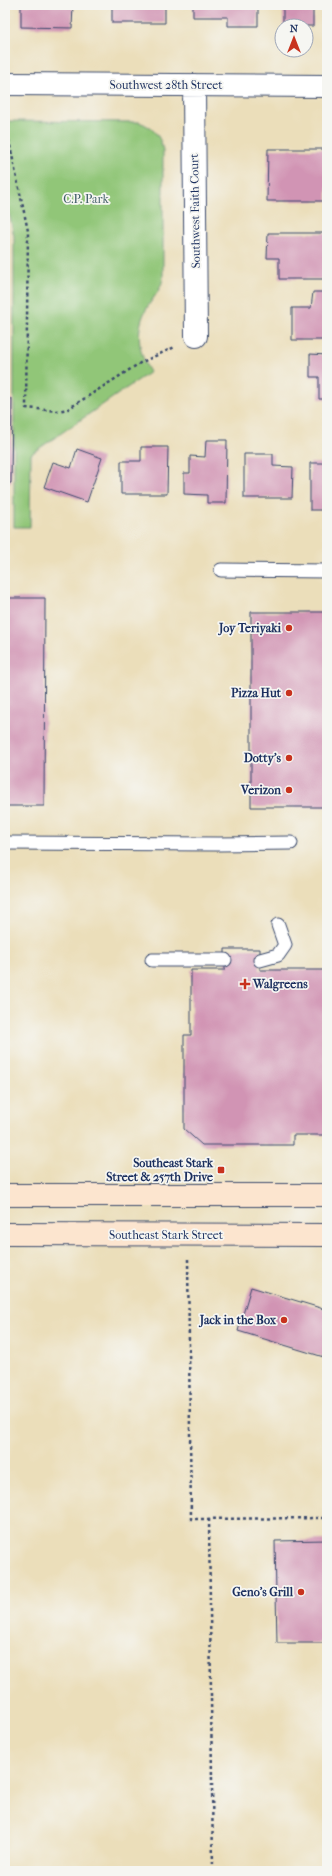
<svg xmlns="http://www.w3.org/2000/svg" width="332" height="1876" font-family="'IM FELL French Canon',serif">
	<rect width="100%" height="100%" fill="#f6f6f2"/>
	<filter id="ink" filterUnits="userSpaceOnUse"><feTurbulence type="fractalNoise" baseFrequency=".025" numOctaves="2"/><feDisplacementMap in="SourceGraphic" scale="8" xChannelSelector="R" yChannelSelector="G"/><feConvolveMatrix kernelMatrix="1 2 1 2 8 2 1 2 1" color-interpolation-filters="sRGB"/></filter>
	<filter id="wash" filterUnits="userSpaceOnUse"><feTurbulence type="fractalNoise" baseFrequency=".012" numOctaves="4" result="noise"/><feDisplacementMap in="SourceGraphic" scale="16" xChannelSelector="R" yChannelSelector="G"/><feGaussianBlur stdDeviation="0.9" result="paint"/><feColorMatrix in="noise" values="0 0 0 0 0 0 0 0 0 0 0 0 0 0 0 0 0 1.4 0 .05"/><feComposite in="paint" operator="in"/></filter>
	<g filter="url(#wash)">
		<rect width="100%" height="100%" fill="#ebdeba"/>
		<!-- green -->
		<path fill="#91c678" stroke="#567a6b" d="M5 121 139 122C153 127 161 136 163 151V278C161 291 153 297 147 308 135 328 138 353 150 372L31 454 30 527H14V236L5 195Z"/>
		<g id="blocks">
			<!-- building -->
			<path fill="#d194b4" d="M21 5H73L72 28 21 27Z
				M112 5H165V23H112Z
				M193 5H258V26H228V17H193Z
				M283 5H313V26H283Z
				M268 149H327V201H267Z
				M268 233H327V279H279V258H267Z
				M313 292H327V340H292V308H311Z
				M310 354 327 355V399H319V377H310Z
				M5 399H12L11 483H5Z
				M206 440H227L226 503H207V495L184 494V473H190V456L205 457Z
				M141 447H168L167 494H121V461H141Z
				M77 449 102 458 87 502 44 487 53 462 71 468Z
				M244 454H273V466L293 467 292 498H244Z
				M310 463H327V510H310Z
				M5 598H45L44 806H5Z
				M251 612H327V807H251Z
				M225 949H260V970H327V1135H293V1145H202L184 1129V1035H191V970H225Z
				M251 1287 327 1310V1358L238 1331Z
				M327 1540V1643H277L275 1541Z"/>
		</g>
	</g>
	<g filter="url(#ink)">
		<use href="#blocks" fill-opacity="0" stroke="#3a496c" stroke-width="1"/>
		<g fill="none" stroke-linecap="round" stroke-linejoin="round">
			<defs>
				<path id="lane" d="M221 570 327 571
					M5 843 219 844 291 843
					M152 960H225
					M260 960 278 955 285 945 278 925"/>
				<path id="street" d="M5 84 327 86
					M194 85 196 336"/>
				<path id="secondary" d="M5 1195H327
					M5 1234 327 1235"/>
			</defs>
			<!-- lane casing -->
			<use href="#lane" stroke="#3a496c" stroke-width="15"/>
			<!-- street casing -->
			<use href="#street" stroke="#3a496c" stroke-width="24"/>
			<!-- secondary casing -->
			<use href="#secondary" stroke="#3a496c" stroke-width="24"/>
			<!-- path -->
			<path stroke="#3a496c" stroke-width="2.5" stroke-dasharray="3 3" stroke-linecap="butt" d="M5 122 28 231 26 408 58 411 68 409 140 363 175 347
				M188 1259 191 1519 327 1518
				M209 1519 213 1871"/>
			<!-- lane -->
			<use href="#lane" stroke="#fff" stroke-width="13"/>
			<!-- street -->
			<use href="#street" stroke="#fff" stroke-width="22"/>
			<!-- secondary -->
			<use href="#secondary" stroke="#fce5cf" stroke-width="22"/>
		</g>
	</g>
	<!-- markers -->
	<g fill="#c8321e" stroke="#f6f6f2" stroke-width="1.5">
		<circle cx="289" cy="628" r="4"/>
		<circle cx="289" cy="693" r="4"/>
		<circle cx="289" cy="758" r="4"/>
		<circle cx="289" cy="790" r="4"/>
		<path d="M243 978h4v4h4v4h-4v4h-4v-4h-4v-4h4z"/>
		<rect x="217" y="1166" width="8" height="8" rx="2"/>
		<circle cx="284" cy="1320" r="4"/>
		<circle cx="301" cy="1592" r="4"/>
	</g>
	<g text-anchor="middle" stroke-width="3.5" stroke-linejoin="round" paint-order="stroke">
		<!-- street labels -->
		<g font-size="12" fill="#1b2f5e" stroke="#f6f6f2">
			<text x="166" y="89">Southwest 28th Street</text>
			<text transform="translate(195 211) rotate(-91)" y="4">Southwest Faith Court</text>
			<text x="166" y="1239">Southeast Stark Street</text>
		</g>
		<!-- park labels -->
		<g font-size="12" fill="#3e5c66" stroke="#f6f6f2">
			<text x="86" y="203">C.P. Park</text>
		</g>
		<!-- poi labels -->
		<g font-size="12" font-weight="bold" fill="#1b2f5e" stroke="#f6f6f2" text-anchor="end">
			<text x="281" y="632">Joy Teriyaki</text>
			<text x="281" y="697">Pizza Hut</text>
			<text x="281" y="762">Dotty's</text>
			<text x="281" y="794">Verizon</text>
			<text x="253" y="988" text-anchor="start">Walgreens</text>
			<text x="213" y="1167">Southeast Stark<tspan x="213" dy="14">Street &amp; 257th Drive</tspan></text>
			<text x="276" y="1324">Jack in the Box</text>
			<text x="293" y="1596">Geno's Grill</text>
		</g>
	</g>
	<!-- margin -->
	<rect width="332" height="1876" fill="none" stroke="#f6f6f2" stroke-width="20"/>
	<!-- north arrow -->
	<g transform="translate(294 38)"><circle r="19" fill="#f6f6f2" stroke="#9ea6b7"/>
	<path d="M0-3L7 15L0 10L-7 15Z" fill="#c8321e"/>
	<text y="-6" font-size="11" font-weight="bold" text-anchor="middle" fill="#1b2f5e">N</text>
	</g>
</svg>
